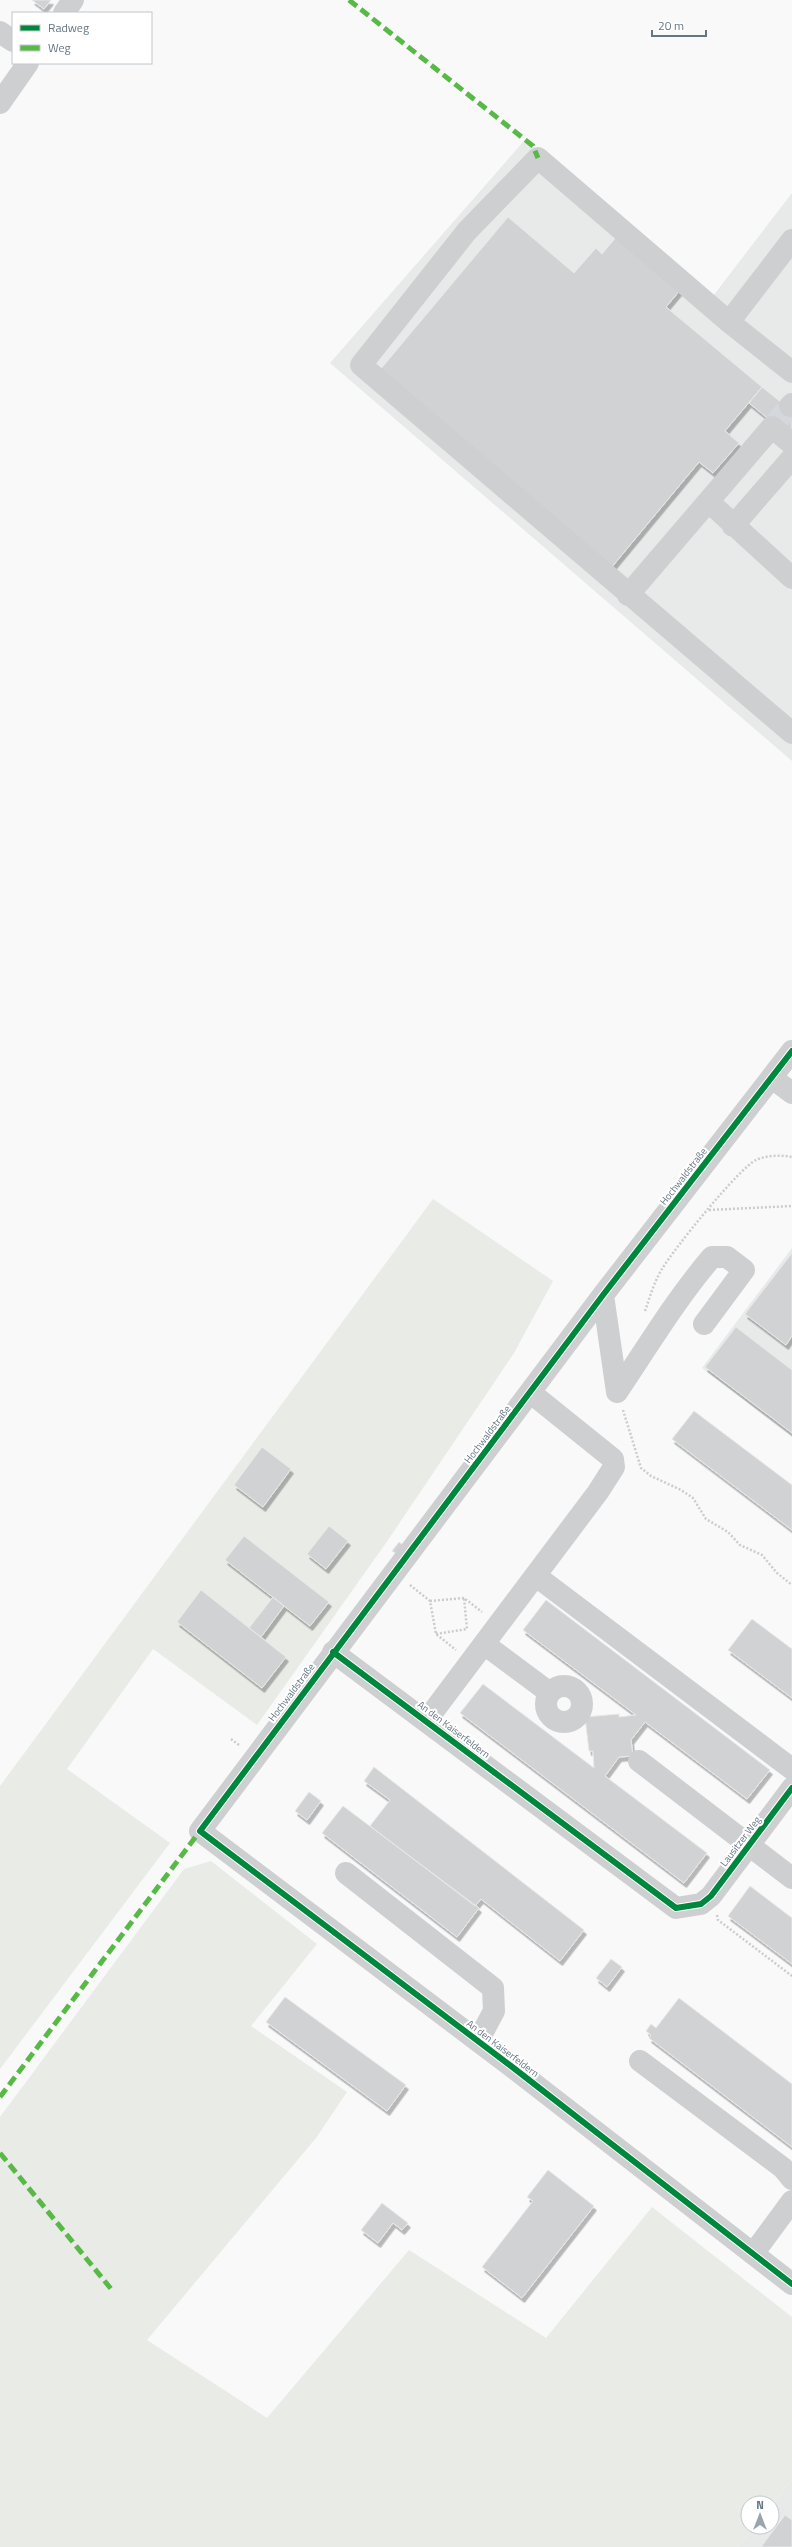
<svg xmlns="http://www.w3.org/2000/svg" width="792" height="2547" font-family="'Titillium Web',sans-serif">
	<defs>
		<filter id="shadow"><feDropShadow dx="2.5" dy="4.5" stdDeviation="0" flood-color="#0004"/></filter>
	</defs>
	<rect width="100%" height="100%" fill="#f9f9f9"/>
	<!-- built -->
	<path fill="#e8e9e9" d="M523 142 546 153 713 296 792 193V761L330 363Z
		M792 1248V1437L702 1368Z
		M792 2480V2547H738L754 2527H772V2505Z"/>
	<!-- green -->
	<path fill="#e8ebe6" d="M433 1199 553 1281 514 1353 388 1540 257 1725 153 1649 67 1769 170 1843 0 2069V1786Z
		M211 1861 317 1944 251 2026 347 2092 316 2138 147 2340 267 2418 409 2250 546 2338 652 2207 792 2317V2480L772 2505V2503H748V2527H754L738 2547H0V2117L184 1869Z"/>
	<!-- building -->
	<path fill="#d0d2d3" stroke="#e8e8e8" filter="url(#shadow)" d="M32 0H51L44 9Z
		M508 217 574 273 596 248 602 254 617 236 681 289 666 307 762 387 725 431 739 443 713 473 699 462 611 568 379 371Z
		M762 387 782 403 792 408V438L749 403Z
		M792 1253V1336L786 1345 745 1314Z
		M736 1327 792 1370V1433L705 1367Z
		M694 1411 792 1485V1530L672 1439Z
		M262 1447 291 1469 263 1507 234 1485Z
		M329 1526 348 1541 326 1569 307 1554Z
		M244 1536 329 1602 310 1626 225 1560Z
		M399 1542 403 1545 397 1554 392 1551Z
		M201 1590 286 1657 262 1688 177 1622Z
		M273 1597 284 1606 261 1637 249 1628Z
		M546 1600 770 1770 747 1799 645 1722 631 1740 633 1756 619 1757 605 1776 707 1853 684 1883 460 1713 483 1684 594 1768 593 1751H589L585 1717 619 1714V1717L636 1715 523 1630Z
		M752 1619 792 1649V1698L728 1650Z
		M374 1767 584 1930 560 1961 481 1899 475 1906 370 1826 390 1800 364 1781Z
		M309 1792 321 1801 307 1820 295 1811Z
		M343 1806 479 1908 457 1937 322 1833Z
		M750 1886 792 1918V1964L728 1916Z
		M611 1959 622 1967 607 1987 596 1978Z
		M285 1997 406 2085 387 2111 266 2022Z
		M679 1998 792 2084V2147L649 2038 651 2035 646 2031 651 2024 656 2028Z
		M548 2170 594 2206 522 2298 482 2267 533 2201 527 2197Z
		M382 2203 408 2223 402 2230 393 2223 378 2243 361 2230Z
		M785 2515 792 2520V2547H761Z"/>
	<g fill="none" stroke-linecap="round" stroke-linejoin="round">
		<!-- minor-tunnel -->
		<path stroke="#d4d8dc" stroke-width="22" stroke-dasharray="22 11" stroke-linecap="butt" d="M772 427 790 406"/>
		<!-- path -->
		<path stroke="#cbcccd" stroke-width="2.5" stroke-dasharray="2 2" stroke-linecap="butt" d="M709 1210 792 1206
			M645 1311C650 1297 654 1282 662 1269 673 1250 739 1168 756 1160 767 1155 781 1155 792 1157
			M623 1410 641 1468 651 1476 681 1490 693 1498 706 1519 728 1532 740 1545 762 1555 777 1573 792 1585
			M410 1585 430 1601 436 1634 456 1650
			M430 1601 464 1598 482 1612
			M436 1634 467 1629 464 1598
			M231 1739 239 1745
			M717 1915 718 1920 792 1976"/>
		<!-- minor -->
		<path stroke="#cecfd0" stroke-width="22" d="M64 13 73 0
			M0 32 13 41
			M0 103 28 63
			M729 322 792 240
			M792 372 729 322 538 158 467 231 361 365 792 733
			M790 406 792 404
			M709 502 792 578
			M733 526 792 458
			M628 595 772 427 792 444
			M792 1051 603 1295 200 1831 511 2066 792 2284
			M772 1078 792 1093
			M603 1295 617 1392
			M617 1392C648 1346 676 1299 712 1257H727L744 1270 704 1324
			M536 1576 792 1769
			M484 1644 550 1693
			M333 1652 676 1908 701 1904 711 1896 792 1788
			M546 1704a18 18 0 1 1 36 0a18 18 0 1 1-36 0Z
			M426 1721 598 1492 614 1467 613 1459 531 1393
			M639 1761 792 1878
			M346 1873 493 1988 494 2011 478 2041
			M640 2061 783 2168 792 2179
			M753 2254 792 2201"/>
		<!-- quiet -->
		<path stroke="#58b947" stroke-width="5" stroke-dasharray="10 5" stroke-linecap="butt" d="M349 0 533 146 538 158
			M0 2097 200 1831
			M0 2153 112 2290"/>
		<defs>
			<path id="cycleway" d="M792 1051 603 1295 200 1831 511 2066 792 2284
				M333 1652 676 1908 701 1904 711 1896 792 1788"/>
		</defs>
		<!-- cycleway casing -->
		<use href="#cycleway" stroke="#fff" stroke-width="8"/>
		<!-- cycleway -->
		<use href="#cycleway" stroke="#00873e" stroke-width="6"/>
	</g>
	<g text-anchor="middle" stroke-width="4" stroke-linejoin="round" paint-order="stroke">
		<!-- street labels -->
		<g font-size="10" fill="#657683" stroke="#fff">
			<text transform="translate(683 1176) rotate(-52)" y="4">Hochwaldstraße</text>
			<text transform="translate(487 1434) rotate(-53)" y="4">Hochwaldstraße</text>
			<text transform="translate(291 1692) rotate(-53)" y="4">Hochwaldstraße</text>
			<text transform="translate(454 1729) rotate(37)" y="4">An den Kaiserfeldern</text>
			<text transform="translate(740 1841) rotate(-53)" y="4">Lausitzer Weg</text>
			<text transform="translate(503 2048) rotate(37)" y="4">An den Kaiserfeldern</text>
		</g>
	</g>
	<!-- legend -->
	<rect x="12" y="12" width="140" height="52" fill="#ffffff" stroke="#c1c8cd"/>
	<rect x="20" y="25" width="20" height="6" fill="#00873e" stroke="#c1c8cd"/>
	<text x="48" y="32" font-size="12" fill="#657683">Radweg</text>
	<rect x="20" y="45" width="20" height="6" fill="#58b947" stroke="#c1c8cd"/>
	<text x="48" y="52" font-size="12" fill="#657683">Weg</text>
	<!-- north arrow -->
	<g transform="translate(760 2515)"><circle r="19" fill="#ffffff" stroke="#c1c8cd"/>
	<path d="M0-3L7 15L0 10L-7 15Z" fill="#99a4ac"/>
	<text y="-6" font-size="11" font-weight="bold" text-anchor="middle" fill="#657683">N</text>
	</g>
	<!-- scale -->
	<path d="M652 30v6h54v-6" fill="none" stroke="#657683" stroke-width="2"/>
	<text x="658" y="30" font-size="12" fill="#657683" stroke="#ffffff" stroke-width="3" paint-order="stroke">20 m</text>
</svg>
